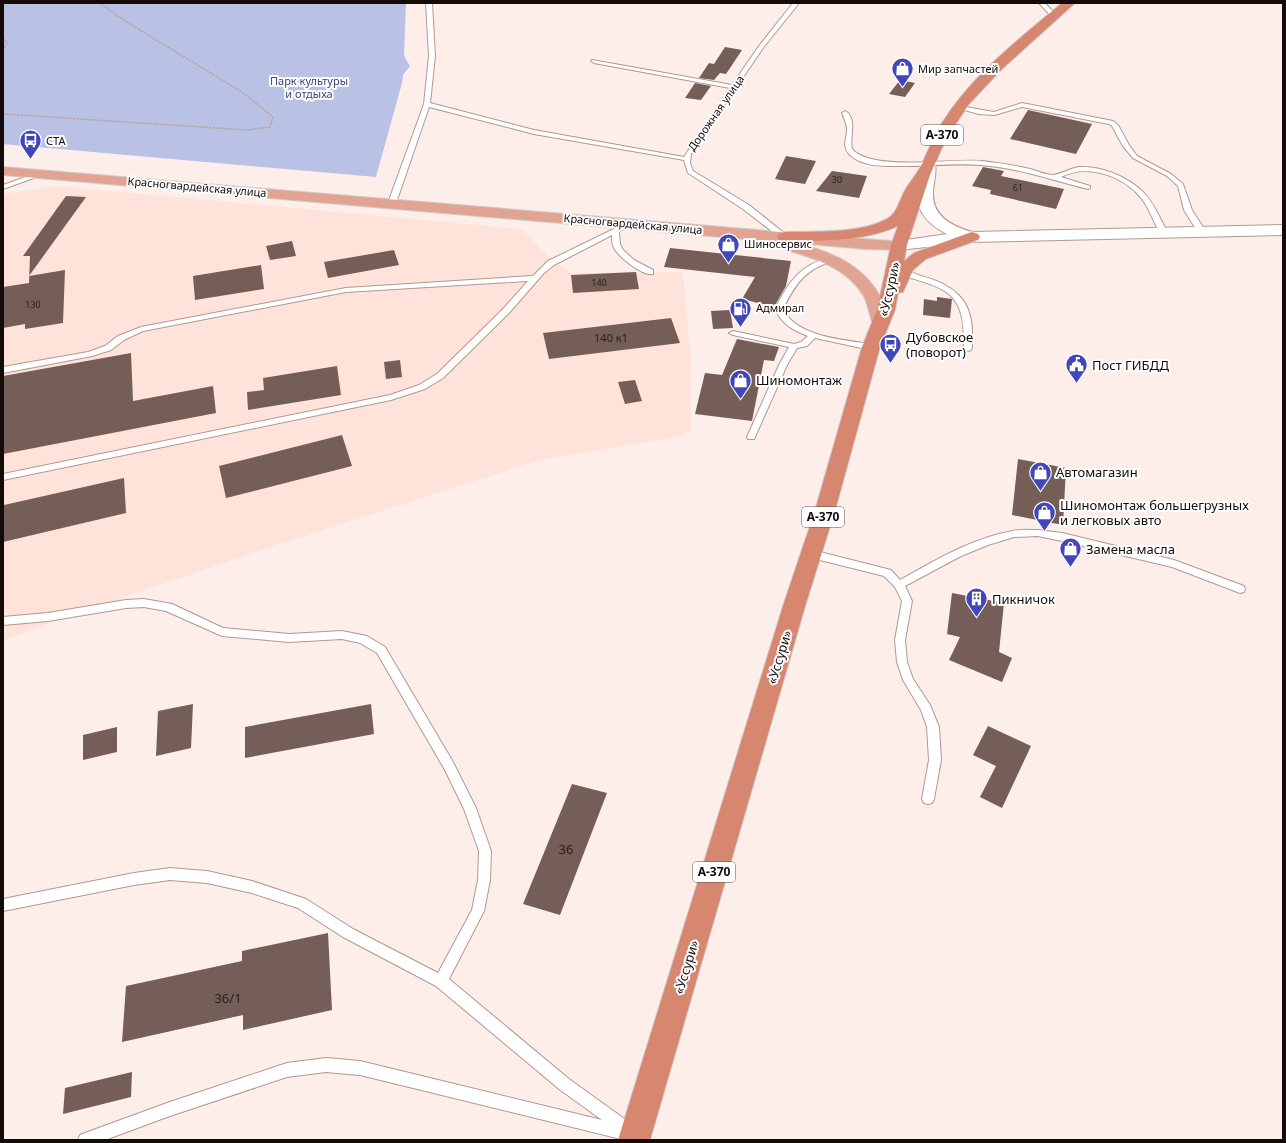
<svg xmlns="http://www.w3.org/2000/svg" width="1286" height="1143" font-family="'Noto Sans',sans-serif">
	<rect width="100%" height="100%" fill="#feeee9"/>
	<!-- built -->
	<path fill="#ffe3db" d="M57 186 522 229 549 257 571 273 683 272 691 361V429L682 436 539 460 258 551 50 623 3 641V194Z"/>
	<!-- green -->
	<path fill="#b9c1e5" d="M3 3H406L404 56 410 66 403 75 402 83 376 177 3 144Z"/>
	<!-- building -->
	<path fill="#745e57" d="M725 47 742 50 726 74 720 73 714 80 699 78 709 63 714 64Z
		M900 80 915 83 905 97 889 94Z
		M695 83 711 86 701 100 685 98Z
		M1028 110 1092 124 1076 154 1010 139Z
		M786 156 816 161 805 184 775 179Z
		M983 167 1004 171 1001 176 1064 189 1056 209 990 194 991 190 972 186Z
		M832 171 867 176 859 198 816 191Z
		M66 196 86 197 29 276 65 270 63 323 25 329V324L3 328V287L29 283 30 256H23Z
		M292 241 296 256 270 260 266 246Z
		M670 248 791 261 786 286 774 307 742 299 755 277 664 267Z
		M394 250 399 265 328 278 324 262Z
		M261 265 264 289 195 300 193 276Z
		M636 272 639 289 573 293 571 275Z
		M937 297 952 299 950 318 923 315 924 299 937 301Z
		M730 310 733 328 713 329 711 311Z
		M671 318 680 343 549 359 543 333Z
		M737 339 779 347 774 361 764 360 752 421 695 414 705 373 722 375Z
		M131 353 133 401 213 386 216 413 3 454V376Z
		M400 360 402 377 386 379 384 362Z
		M337 366 341 395 248 410 247 392 264 390 263 378Z
		M635 380 642 401 625 404 618 382Z
		M342 435 352 466 226 498 219 466Z
		M1018 459 1066 468 1063 525 1012 515Z
		M124 478 126 513 3 542 4 505Z
		M952 593 1004 603 999 652 1012 658 1002 682 949 660 960 637 947 634Z
		M193 704 191 748 156 756 158 711Z
		M371 704 374 734 245 758V727Z
		M988 726 1031 746 1002 808 980 797 996 766 973 755Z
		M117 727V752L83 760V735Z
		M572 784 607 793 560 915 523 904Z
		M328 933 332 1010 243 1030V1015L122 1042 126 986 242 961V951Z
		M132 1072 131 1097 63 1114 65 1088Z"/>
	<g fill="none" stroke-linecap="round" stroke-linejoin="round">
		<defs>
			<path id="service" d="M426 3H432L435 56 430 103 534 130 684 157 730 88 594 63 591 61 592 60 732 85 759 46 793 3H799L763 48 691 154 690 163 693 171 749 205 789 237 788 239H782L743 209 688 173 684 160 534 134 429 107 396 203 392 205 388 203 424 104 429 56Z
				M1039 3H1045L1056 15V17H1052Z
				M1022 103 1113 121 1118 125 1129 145 1137 156 1171 174 1183 184 1192 210 1206 232 1205 234H1199L1184 210 1178 186 1167 176 1133 158 1123 146 1112 126 1109 124 1022 107 994 115 979 114 957 108 960 106 994 112Z
				M845 111C858 118 849 138 852 149 872 172 951 158 982 161 998 163 1014 165 1030 169 1037 171 1046 175 1053 175 1059 175 1071 168 1079 167 1101 166 1127 176 1143 192 1154 203 1160 219 1168 233L1167 235H1161C1154 223 1150 210 1142 199 1124 176 1088 163 1061 177L1090 186V188L1088 189C1052 180 1018 168 981 165 956 163 930 166 905 166 887 166 863 168 849 154 841 145 848 137 847 128 846 122 844 118 842 113Z
				M40 172 43 174 42 175 3 189V185Z
				M620 226 624 228 619 232 620 244 623 250 634 260 653 270V274C642 276 619 257 614 248 612 244 612 240 612 235L554 265 543 274 509 313 443 378 425 389 391 400 3 480V474L390 395 419 385 437 374 503 309 528 281 346 292 143 331 124 340 111 350 92 356 3 373V367L88 352 105 346 118 336 141 327 346 288 533 276 548 261Z
				M831 257H834V261C806 268 795 284 783 309 796 337 844 340 871 344L875 347 871 350 815 338 807 346 797 348 787 365 755 437 754 439H748L747 437 779 365 789 347 733 335 729 333 733 331 794 344 801 342 808 336C792 330 782 324 775 309 789 281 800 265 831 257Z
				M900 271C907 270 915 274 921 276 951 284 972 298 972 332 972 337 973 345 971 350L968 351 964 348C965 293 950 289 900 275Z
				M1038 530 1062 533 1174 560 1244 586 1245 589 1244 592 1240 593 1172 567 1062 541 1038 536 1014 537 988 545 961 556 905 586 912 601 905 640 907 662 913 679 930 705 939 727 941 760 934 799 932 803 928 804 924 803 922 799 929 760 927 727 921 710 903 680 897 662 895 640 902 601 895 587 884 576 812 558 809 557 807 554 809 551 812 550 887 569 891 570 900 580C936 560 972 538 1013 531 1021 529 1030 530 1038 530Z
				M144 599 172 604 223 628 289 634 342 631 367 636 385 647 453 762 476 808 491 851 490 880 484 911 449 979 569 1079 637 1128 639 1133 637 1138 633 1140H625L360 1075 326 1072 287 1077 167 1117 105 1140H78L80 1135 85 1133 167 1103 287 1063 326 1058 360 1061 602 1120 559 1089 436 986 343 937 298 908 252 893 207 883 170 880 134 885 3 911V899L134 873 170 868 207 871 252 881 306 899 353 929 438 973 472 910 478 880 479 851 464 809 445 770 377 653 360 643 342 639 289 642 222 636 166 611 144 607 126 608 48 621 3 625V617L48 613 126 600Z"/>
			<path id="tertiary" d="M928 160 933 161 935 164C937 174 933 183 933 193 932 216 952 226 972 232L1283 225V235L972 242 899 250 893 248 891 245 893 242 947 234C930 226 916 212 917 192 918 183 922 174 921 164L923 161Z"/>
			<path id="primary" d="M3 167 865 239 905 242 907 245 905 248 899 250 865 249 797 243C831 252 862 264 880 296 885 304 887 313 890 322L887 326 881 327 875 326 872 322C869 313 868 303 863 295 847 268 816 259 787 250L785 247 787 244 791 243 3 175Z"/>
			<path id="trunk" d="M1062 3H1075L1002 69 969 104 957 122 945 141 930 175 907 245 904 261 914 253 966 234 972 232 978 234 980 237 978 240 926 259 913 270 903 292 898 293 895 310 880 347 834 514 806 603 650 1140H618L784 603 814 514 862 347 877 310 891 245 898 226C863 242 823 240 785 242L779 240 777 237 779 234 785 232C816 231 859 234 887 219 897 213 899 202 904 192 909 183 916 175 921 166 928 151 933 138 942 123 972 75 1019 39 1062 3Z"/>
		</defs>
		<!-- service casing -->
		<use href="#service" stroke="#b19891" stroke-width="2"/>
		<!-- tertiary casing -->
		<use href="#tertiary" stroke="#b19891" stroke-width="2"/>
		<!-- primary casing -->
		<use href="#primary" stroke="#d0cece" stroke-width="2"/>
		<!-- trunk casing -->
		<use href="#trunk" stroke="#d0cece" stroke-width="2"/>
		<!-- path -->
		<path stroke="#b5a7a3" stroke-width="1.5" stroke-dasharray="2.5 1" stroke-linecap="butt" d="M3 37 7 43 3 50
			M3 114 247 130 270 127 273 117 242 92 125 21 100 3"/>
		<!-- service -->
		<use href="#service" fill="#fff" fill-rule="evenodd"/>
		<!-- tertiary -->
		<use href="#tertiary" fill="#fff" fill-rule="evenodd"/>
		<!-- primary -->
		<use href="#primary" fill="#e1a493" fill-rule="evenodd"/>
		<!-- trunk -->
		<use href="#trunk" fill="#d7866f" fill-rule="evenodd"/>
	</g>
	<!-- icons -->
	<defs>
		<symbol id="shop-pin" viewBox="-11 -11 22 30"><path d="M0 17L-7.5 6A9.5 9.5 0 1 1 7.5 6Z" fill="#4146bb" stroke="#fff"/><path d="M-5-2.5h2.3a2.7 3.5 0 0 1 5.4 0H5L5.5 6h-11ZM-1.5-2.5h3a1.5 2.3 0 0 0-3 0Z" fill="#fff"/></symbol>
		<symbol id="bus-pin" viewBox="-11 -11 22 30"><path d="M0 17L-7.5 6A9.5 9.5 0 1 1 7.5 6Z" fill="#4146bb" stroke="#fff"/><path d="M-5-6H5V4H4V6H2V4H-2V6H-4V4H-5ZM-3.5-4V0h7V-4ZM-3.5 1.2v1.5H-2V1.2ZM2 1.2v1.5H3.5V1.2Z" fill="#fff"/></symbol>
		<symbol id="fuel-pin" viewBox="-11 -11 22 30"><path d="M0 17L-7.5 6A9.5 9.5 0 1 1 7.5 6Z" fill="#4146bb" stroke="#fff"/><path d="M-5.5-6h7V0h2V4h1.3V-2.5L3-4.5l.8-.8L6-3V5H2.5V1h-1V6h-7ZM-4.2-4.7v3.2H.2V-4.7Z" fill="#fff"/></symbol>
		<symbol id="civic-pin" viewBox="-11 -11 22 30"><path d="M0 17L-7.5 6A9.5 9.5 0 1 1 7.5 6Z" fill="#4146bb" stroke="#fff"/><path d="M-.6-6.5H3V-4.5H.6V-3L4-1V1h2V6H-6V1h2V-1L-.6-3ZM-1.2 2.5V6h2.4V2.5Z" fill="#fff"/></symbol>
		<symbol id="building-pin" viewBox="-11 -11 22 30"><path d="M0 17L-7.5 6A9.5 9.5 0 1 1 7.5 6Z" fill="#4146bb" stroke="#fff"/><path d="M-4-6H4V6H1V3H-1V6H-4ZM-2.5-4.3h1.7v1.8h-1.7ZM.8-4.3h1.7v1.8H.8ZM-2.5-1h1.7V.8h-1.7ZM.8-1h1.7V.8H.8Z" fill="#fff"/></symbol>
	</defs>
	<g fill-rule="evenodd">
		<use href="#shop-pin" x="890" y="56" width="25" height="34"/>
		<use href="#bus-pin" x="18" y="128" width="25" height="34"/>
		<use href="#shop-pin" x="716" y="232" width="25" height="34"/>
		<use href="#fuel-pin" x="728" y="296" width="25" height="34"/>
		<use href="#bus-pin" x="878" y="332" width="25" height="34"/>
		<use href="#civic-pin" x="1064" y="352" width="25" height="34"/>
		<use href="#shop-pin" x="728" y="368" width="25" height="34"/>
		<use href="#shop-pin" x="1028" y="460" width="25" height="34"/>
		<use href="#shop-pin" x="1032" y="500" width="25" height="34"/>
		<use href="#shop-pin" x="1058" y="536" width="25" height="34"/>
		<use href="#building-pin" x="964" y="586" width="25" height="34"/>
	</g>
	<g text-anchor="middle" stroke-width="4" stroke-linejoin="round" paint-order="stroke">
		<!-- far-number labels -->
		<g font-size="9" fill="#2c201c">
			<text x="837" y="183">30</text>
			<text x="1018" y="191">61</text>
			<text x="599" y="286">140</text>
			<text x="33" y="308">130</text>
		</g>
		<!-- far-poi labels -->
		<g font-size="11" fill="#140b09" stroke="#fff" text-anchor="start">
			<text x="918" y="73">Мир запчастей</text>
			<text x="46" y="145">СТА</text>
			<text x="744" y="248">Шиносервис</text>
			<text x="756" y="312">Адмирал</text>
		</g>
		<!-- far-park labels -->
		<g font-size="11" fill="#3b437c" stroke="#fff">
			<text x="309" y="85">Парк культуры<tspan x="309" dy="13">и отдыха</tspan></text>
		</g>
		<!-- far-street labels -->
		<g font-size="11" fill="#140b09" stroke="#fff">
			<text transform="translate(716 113) rotate(-55)" y="4">Дорожная улица</text>
			<text transform="translate(197 187) rotate(5)" y="4">Красногвардейская улица</text>
			<text transform="translate(633 224) rotate(5)" y="4">Красногвардейская улица</text>
		</g>
		<!-- number labels -->
		<g font-size="11" fill="#2c201c">
			<text x="611" y="342">140 к1</text>
		</g>
		<!-- shield labels -->
		<g fill="#fff" stroke="#5a5453" stroke-width="1">
			<rect x="921" y="125" width="42" height="20" rx="3"/>
			<rect x="802" y="507" width="42" height="20" rx="3"/>
			<rect x="693" y="862" width="42" height="20" rx="3"/>
		</g>
		<g font-size="12" font-weight="bold" fill="#140b09">
			<text x="942" y="139">А-370</text>
			<text x="823" y="521">А-370</text>
			<text x="714" y="876">А-370</text>
		</g>
		<!-- street labels -->
		<g font-size="13" fill="#140b09" stroke="#fff">
			<text transform="translate(889 289) rotate(-77)" y="5">«Уссури»</text>
			<text transform="translate(779 657) rotate(-73)" y="5">«Уссури»</text>
			<text transform="translate(686 967) rotate(-73)" y="5">«Уссури»</text>
		</g>
		<!-- poi labels -->
		<g font-size="13" fill="#140b09" stroke="#fff" text-anchor="start">
			<text x="906" y="342">Дубовское<tspan x="906" dy="15">(поворот)</tspan></text>
			<text x="1092" y="370">Пост ГИБДД</text>
			<text x="756" y="385">Шиномонтаж</text>
			<text x="1056" y="477">Автомагазин</text>
			<text x="1060" y="510">Шиномонтаж большегрузных<tspan x="1060" dy="15">и легковых авто</tspan></text>
			<text x="1086" y="554">Замена масла</text>
			<text x="992" y="604">Пикничок</text>
		</g>
		<!-- near-number labels -->
		<g font-size="13" fill="#2c201c">
			<text x="566" y="854">36</text>
			<text x="228" y="1003">36/1</text>
		</g>
	</g>
	<!-- border -->
	<rect width="1286" height="1143" fill="none" stroke="#140b09" stroke-width="8"/>
</svg>
